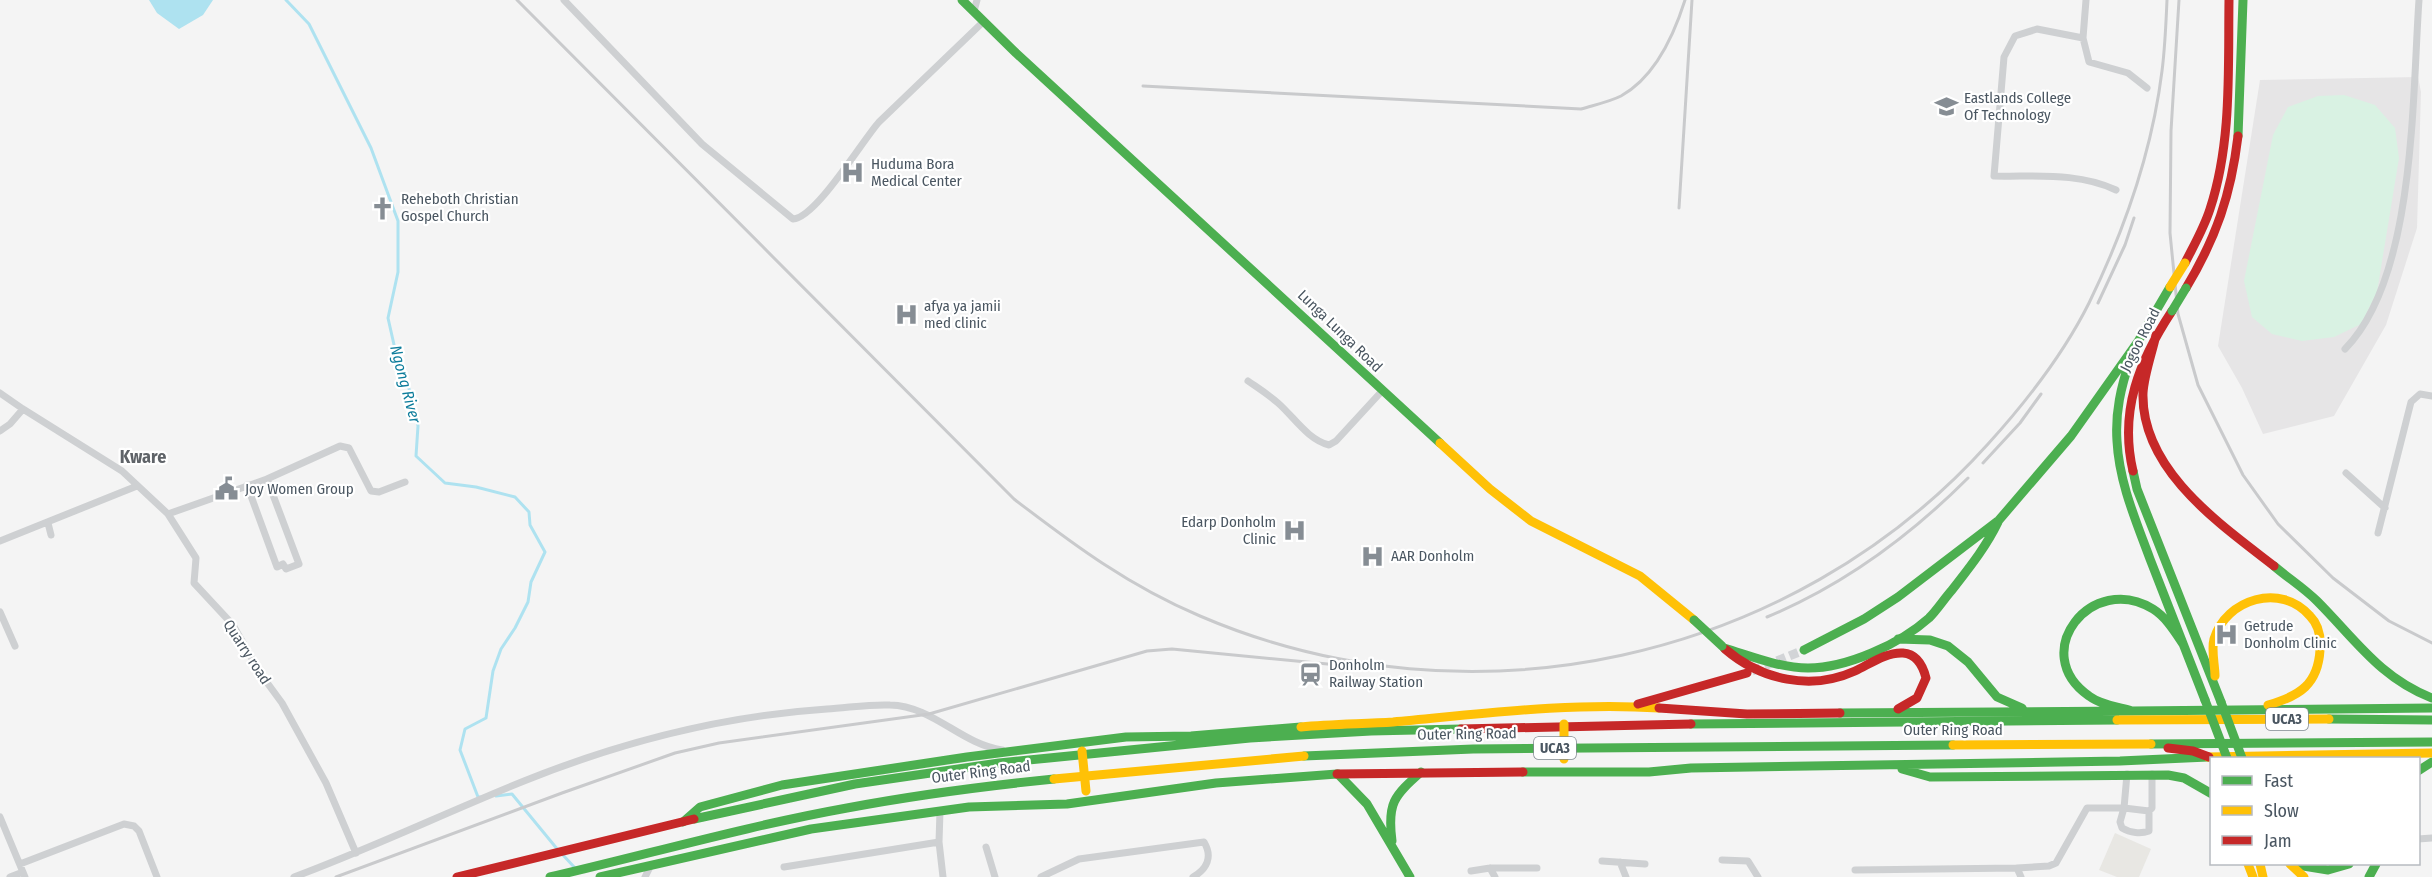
<svg xmlns="http://www.w3.org/2000/svg" width="2432" height="877" font-family="'Fira Sans Condensed',sans-serif">
	<rect width="100%" height="100%" fill="#f4f4f4"/>
	<!-- commercial -->
	<path fill="#e8e7e3" d="M2115 833 2151 849 2139 877H2117L2099 870Z"/>
	<!-- education -->
	<path fill="#e6e5e6" d="M2418 77 2421 92 2417 228 2386 325 2334 416 2263 434 2242 388 2218 346 2260 80Z"/>
	<!-- green -->
	<path fill="#d9f2e3" d="M2344 95 2375 105 2395 128 2399 158 2377 292 2361 324 2334 337 2302 341 2272 334 2252 317 2244 281 2273 135 2288 107 2318 96Z"/>
	<!-- water -->
	<path fill="#aee2f0" d="M149 0H213L203 15 179 29 157 13Z"/>
	<g fill="none" stroke-linecap="round" stroke-linejoin="round">
		<!-- stream -->
		<path stroke="#aee2f0" stroke-width="3" d="M286 0 309 24 371 148 398 221V272L388 318 397 358 411 394 418 426 416 456 445 483 476 487 515 497 529 512 530 525 545 552 531 582 528 602 515 628 501 649 493 671 486 718 465 729 460 750 478 797H480
			M496 796 512 794 558 850
			M563 855 575 868"/>
		<!-- secondary-tunnel -->
		<path stroke="#d2d4d7" stroke-width="9" stroke-dasharray="9 4.5" stroke-linecap="butt" d="M1752 671 1804 650"/>
		<!-- street -->
		<path stroke="#ced0d2" stroke-width="7" d="M564 0 702 144 793 219C816 218 862 141 879 122L983 22
			M2086 0 2083 38 2089 62 2128 73 2147 88
			M974 11 977 0
			M2083 38 2037 29 2015 36 2004 57 1994 176C2036 177 2078 172 2116 190
			M2345 349C2416 277 2412 97 2419 0
			M1248 381C1258 388 1269 395 1278 403 1294 417 1308 440 1329 445L1336 441 1382 391
			M0 393 23 409 122 471 168 514 196 558 194 583 233 625 260 673 282 703 326 783 356 853
			M0 431 10 424 23 409
			M2346 473 2385 508
			M247 485 277 567 283 564 286 569 299 564 267 479 340 446 349 448 371 491 379 492 405 482
			M168 514 267 479
			M48 523 51 535
			M2378 533 2411 402 2420 394 2432 396
			M0 541 137 486
			M0 612 15 646
			M940 811 939 842 943 877
			M2149 811V831C2141 834 2130 833 2122 828L2120 822 2124 808 2149 811 2152 808V774
			M0 817 25 877
			M2418 839 2432 838
			M986 847 995 877
			M1722 860 1748 861 1758 877
			M1602 861 1645 864
			M1620 862 1626 877
			M20 864 124 824 134 826 139 831 157 877
			M784 867 939 842
			M1490 868 1495 877
			M2017 868 2049 866 2056 863 2087 808H2124L2127 774
			M1855 870 2017 868 2021 877
			M1471 871 1490 868H1537
			M10 877 23 872
			M294 877C372 848 447 812 524 781 621 742 722 716 827 709 847 708 869 704 890 705 933 706 961 744 1002 750
			M645 877 651 865
			M1041 877 1079 859 1204 842C1213 857 1207 869 1193 877"/>
		<!-- fast -->
		<path stroke="#4caf50" stroke-width="9" d="M962 0 1016 53 1440 443
			M2238 136 2243 0
			M2136 345 2170 287
			M2130 360C2121 387 2115 412 2117 441 2119 482 2136 521 2150 559 2168 606 2187 653 2205 700
			M2133 471 2137 489 2221 702
			M2274 566C2288 578 2304 588 2317 601 2355 639 2380 678 2432 698
			M1898 639 1930 640 1948 646 1968 662 1997 697 2022 708
			M2183 644C2175 632 2166 617 2153 609 2092 571 2027 653 2089 696 2101 705 2118 707 2132 711L2432 708
			M1724 648C1751 656 1780 668 1808 668 1847 668 1900 644 1929 618 1937 610 1944 599 1952 590 1969 568 1986 547 1998 522
			M1804 650 1864 619 1898 597 1999 520 2071 436 2139 340
			M1840 713 2132 711
			M2329 719 2432 720
			M1691 724 2117 720
			M2151 744 2432 742
			M1304 756 1473 749 1953 745
			M1902 769 1930 777 2168 775 2184 778 2212 794
			M2418 771 2432 762
			M1523 772H1649L1691 768 2120 761 2208 757
			M1338 774 1367 804 1410 877
			M694 819 855 784 999 763 1250 738 1371 731 1461 729
			M683 822 700 807 782 785 967 757 1126 737 1191 736 1301 727
			M1392 841C1387 803 1394 796 1421 772
			M2291 864 2328 870 2349 864
			M550 877C649 854 747 826 847 808 916 795 985 786 1054 779
			M600 877 811 829 969 807 1067 804 1216 783 1337 774
			M2369 877 2376 864"/>
		<!-- slow -->
		<path stroke="#ffc107" stroke-width="9" d="M1440 443 1490 489 1531 521 1640 576 1694 620
			M2215 676C2215 665 2211 650 2214 639 2226 599 2281 582 2310 616 2319 625 2321 638 2320 650 2318 684 2300 696 2268 705
			M2117 720 2329 719
			M1301 727C1332 724 1363 724 1393 722 1481 714 1571 702 1659 708
			M1953 745 2151 744
			M2208 757 2432 753
			M1054 779 1304 756
			M2248 864 2253 877
			M2260 864 2263 877
			M2290 864 2304 877"/>
		<!-- jam -->
		<path stroke="#c62828" stroke-width="9" d="M2185 263C2194 245 2204 228 2210 209 2232 142 2228 69 2229 0
			M2186 288C2216 238 2231 195 2238 136
			M2156 335C2152 353 2144 375 2143 393 2141 470 2220 524 2274 566
			M2133 471C2119 411 2139 361 2172 311
			M1725 649C1761 680 1811 691 1855 671 1870 664 1886 652 1903 653 1917 654 1923 666 1926 678L1917 698 1898 709
			M1638 704 1747 673
			M1659 708 1747 714 1840 713
			M1461 729 1691 724
			M2168 748 2193 751 2209 757
			M1337 774 1523 772
			M457 877 694 819"/>
		<!-- rail -->
		<path stroke="#c9cacc" stroke-width="3" d="M517 0 1014 499C1074 545 1129 586 1200 616 1470 732 1792 662 1988 444 2027 401 2063 355 2089 303 2124 231 2152 152 2162 71 2165 48 2166 24 2167 0
			M2179 0 2171 131 2170 233 2178 314 2198 385 2243 475 2278 524 2333 578 2389 621 2432 643
			M1143 86 1581 109C1594 105 1609 102 1621 96 1655 77 1674 35 1685 0
			M1679 208 1692 0
			M2098 303 2125 245 2134 218
			M1983 463 2020 423 2041 394
			M1767 617C1844 585 1910 536 1968 478
			M336 877 562 793 675 753 719 743 929 714 1147 651 1172 649 1338 665"/>
		<!-- fast-bridge -->
		<path stroke="#4caf50" stroke-width="9" d="M2172 311 2186 288
			M1694 620 1722 646
			M2205 700 2227 758
			M2221 702 2242 758"/>
		<!-- slow-bridge -->
		<path stroke="#ffc107" stroke-width="9" d="M2170 287 2185 263
			M1564 724V759
			M1082 751 1086 791"/>
	</g>
	<!-- icons -->
	<defs>
		<symbol id="university-bare" viewBox="-9 -9 18 18"><path d="M0-5L7-2L0 1L-7-2ZM-4 1L0 2.5L4 1V4Q0 6-4 4Z" fill="#868d94" stroke="#fff" stroke-width="2.5" paint-order="stroke"/></symbol>
		<symbol id="hospital-bare" viewBox="-9 -9 18 18"><path d="M-5-5h3v3.5h4V-5h3V5h-3V1.5h-4V5h-3Z" fill="#868d94" stroke="#fff" stroke-width="2.5" paint-order="stroke"/></symbol>
		<symbol id="church-bare" viewBox="-9 -9 18 18"><path d="M-1.2-6h2.4v3.5h3.3v2.4h-3.3V6h-2.4V-.1h-3.3v-2.4h3.3Z" fill="#868d94" stroke="#fff" stroke-width="2.5" paint-order="stroke"/></symbol>
		<symbol id="civic-bare" viewBox="-9 -9 18 18"><path d="M-.6-6.5H3V-4.5H.6V-3L4-1V1h2V6H-6V1h2V-1L-.6-3ZM-1.2 2.5V6h2.4V2.5Z" fill="#868d94" stroke="#fff" stroke-width="2.5" paint-order="stroke"/></symbol>
		<symbol id="station-bare" viewBox="-9 -9 18 18"><path d="M-3-6H3Q5-6 5-4V2Q5 4 3 4L4.5 6H3L1.5 4h-3L-3 6H-4.5L-3 4Q-5 4-5 2V-4Q-5-6-3-6ZM-3.5-4v3h7v-3ZM-3.5 1v1.5H-2V1ZM2 1v1.5H3.5V1Z" fill="#868d94" stroke="#fff" stroke-width="2.5" paint-order="stroke"/></symbol>
	</defs>
	<g fill-rule="evenodd">
		<use href="#university-bare" x="1930" y="90" width="33" height="33"/>
		<use href="#hospital-bare" x="836" y="156" width="33" height="33"/>
		<use href="#church-bare" x="366" y="192" width="33" height="33"/>
		<use href="#hospital-bare" x="890" y="298" width="33" height="33"/>
		<use href="#civic-bare" x="210" y="472" width="33" height="33"/>
		<use href="#hospital-bare" x="1278" y="514" width="33" height="33"/>
		<use href="#hospital-bare" x="1356" y="540" width="33" height="33"/>
		<use href="#hospital-bare" x="2210" y="618" width="33" height="33"/>
		<use href="#station-bare" x="1294" y="658" width="33" height="33"/>
	</g>
	<g text-anchor="middle" stroke-width="4.5" stroke-linejoin="round" paint-order="stroke">
		<!-- shield labels -->
		<g fill="#fff" stroke="#808990" stroke-width="1.5">
			<rect x="2266" y="708" width="42" height="22" rx="4.5"/>
			<rect x="1534" y="737" width="42" height="22" rx="4.5"/>
		</g>
		<g font-size="14" font-weight="bold" fill="#4a5661">
			<text x="2287" y="724">UCA3</text>
			<text x="1555" y="753">UCA3</text>
		</g>
		<!-- poi labels -->
		<g font-size="15" fill="#4a5661" stroke="#fff" text-anchor="start">
			<text x="1964" y="103">Eastlands College<tspan x="1964" dy="17">Of Technology</tspan></text>
			<text x="871" y="169">Huduma Bora<tspan x="871" dy="17">Medical Center</tspan></text>
			<text x="401" y="204">Reheboth Christian<tspan x="401" dy="17">Gospel Church</tspan></text>
			<text x="924" y="311">afya ya jamii<tspan x="924" dy="17">med clinic</tspan></text>
			<text x="245" y="494">Joy Women Group</text>
			<text x="1276" y="527" text-anchor="end">Edarp Donholm<tspan x="1276" dy="17">Clinic</tspan></text>
			<text x="1391" y="561">AAR Donholm</text>
			<text x="2244" y="631">Getrude<tspan x="2244" dy="17">Donholm Clinic</tspan></text>
			<text x="1329" y="670">Donholm<tspan x="1329" dy="17">Railway Station</tspan></text>
		</g>
		<!-- street labels -->
		<g font-size="15" fill="#4a5661" stroke="#fff">
			<text transform="translate(1340 331) rotate(44)" y="5">Lunga Lunga Road</text>
			<text transform="translate(2140 340) rotate(-63)" y="5">Jogoo Road</text>
			<text transform="translate(247 652) rotate(57)" y="5">Quarry road</text>
			<text x="1953" y="735">Outer Ring Road</text>
			<text transform="translate(1467 734) rotate(-1)" y="5">Outer Ring Road</text>
			<text transform="translate(981 772) rotate(-7)" y="5">Outer Ring Road</text>
		</g>
		<!-- water labels -->
		<g font-size="16" font-style="italic" fill="#0c7c9b" stroke="#fff">
			<text transform="translate(406 384) rotate(75)" y="6">Ngong River</text>
		</g>
		<!-- quarter labels -->
		<g font-size="18" font-weight="bold" fill="#5f6368" stroke="#fff">
			<text x="143" y="463">Kware</text>
		</g>
	</g>
	<!-- legend -->
	<rect x="2210" y="757" width="210" height="108" fill="#ffffff" stroke="#b7bbc0" stroke-width="1.5"/>
	<rect x="2222" y="776" width="30" height="9" fill="#4caf50" stroke="#b7bbc0" stroke-width="1.5"/>
	<text x="2264" y="787" font-size="18" fill="#4a5661">Fast</text>
	<rect x="2222" y="806" width="30" height="9" fill="#ffc107" stroke="#b7bbc0" stroke-width="1.5"/>
	<text x="2264" y="817" font-size="18" fill="#4a5661">Slow</text>
	<rect x="2222" y="836" width="30" height="9" fill="#c62828" stroke="#b7bbc0" stroke-width="1.5"/>
	<text x="2264" y="847" font-size="18" fill="#4a5661">Jam</text>
</svg>
